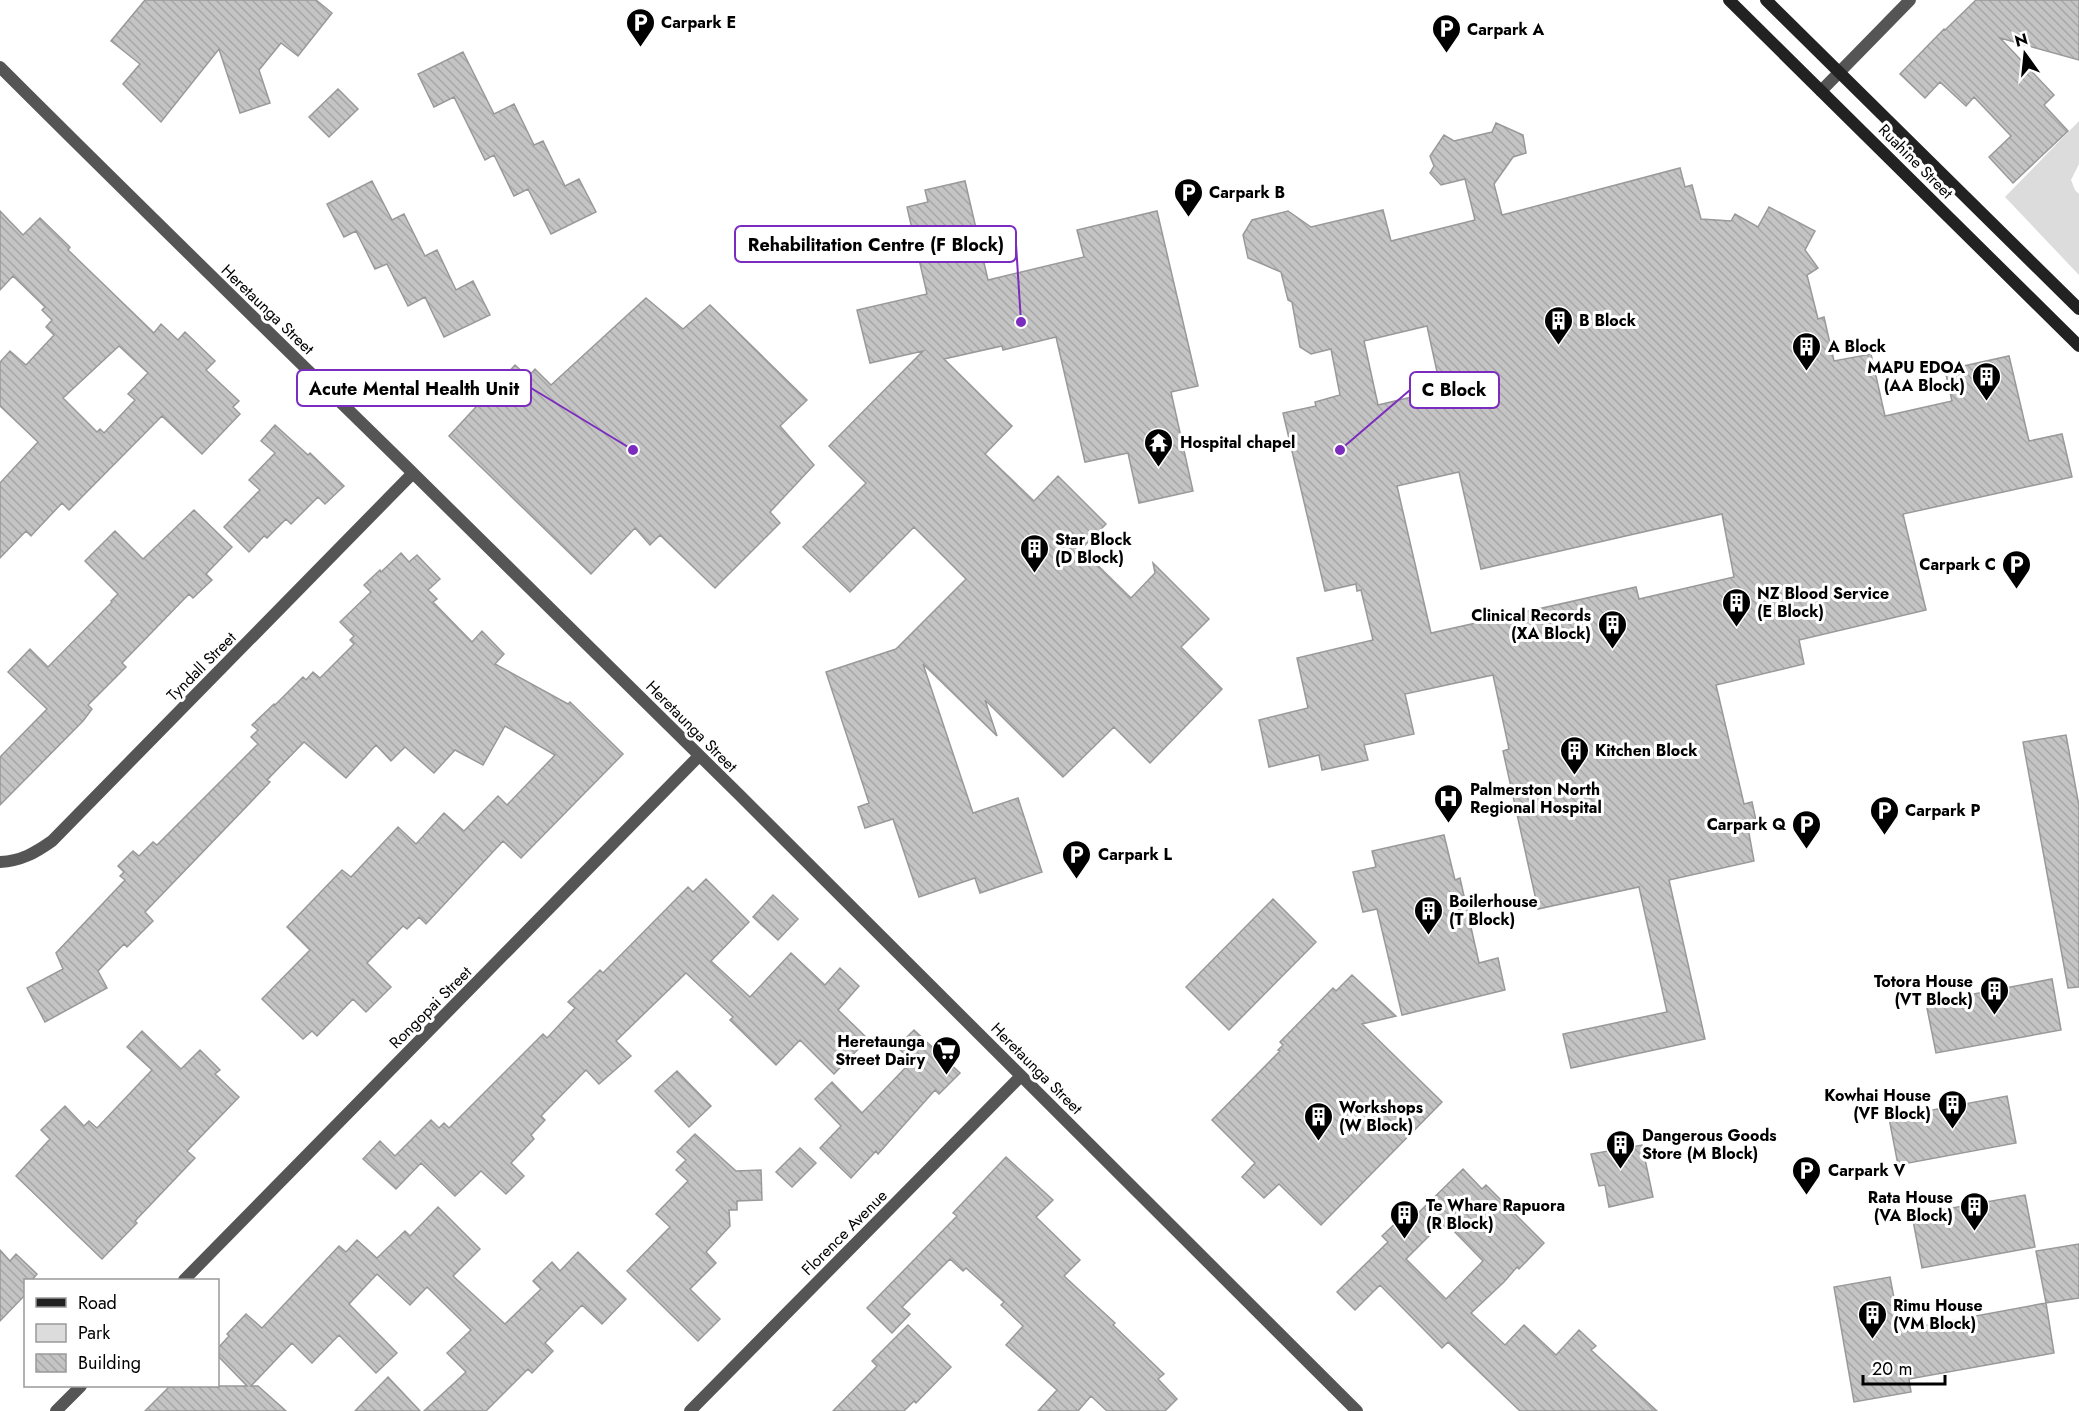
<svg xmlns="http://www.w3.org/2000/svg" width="2079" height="1411" font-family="Jost,sans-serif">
	<defs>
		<pattern id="building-back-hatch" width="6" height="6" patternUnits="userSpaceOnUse" patternTransform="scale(1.5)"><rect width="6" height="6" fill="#c4c4c4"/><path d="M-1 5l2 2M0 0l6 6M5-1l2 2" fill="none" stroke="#a7a7a7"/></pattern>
	</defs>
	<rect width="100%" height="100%" fill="#fff"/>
	<!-- green -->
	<path fill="#dcdcdc" d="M2079 121V164L2071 180 2075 190 2079 194V275L2005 197Z"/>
	<!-- building -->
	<path fill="url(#building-back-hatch)" stroke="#999" stroke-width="1.5" fill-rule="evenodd" d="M145 0H316L332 13 298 56 281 43 259 70 270 103 240 113 219 49 161 122 123 84 140 64 111 41Z
		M1976 0H2079V60L2000 38 2054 95 2044 105 2068 131 2013 183 1989 157 2011 136 1974 97 1966 106 1940 82 1925 98 1900 74 1944 29 1945 30Z
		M463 52 494 114 514 104 534 145 543 141 565 186 579 179 596 212 551 234 528 189 514 196 494 155 485 160 454 97 434 107 418 74Z
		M338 89 358 109 329 137 309 117Z
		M1496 123 1523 135 1526 153 1513 157 1494 184 1502 215 1680 168 1685 187 1692 185 1701 219 1731 221 1735 214 1758 227 1769 207 1815 231 1805 250 1818 268 1807 275 1818 319 1824 317 1834 361 1871 354 1885 416 1952 401 1945 370 2009 356 2029 441 2062 434 2072 477 1903 514 1926 610 1799 640 1804 664 1716 685 1744 804 1752 802 1757 825 1748 828 1754 861 1669 880 1705 1039 1571 1068 1563 1034 1667 1012 1639 887 1538 909 1503 751 1509 749 1493 675 1405 694 1414 734 1364 745 1368 760 1322 770 1319 755 1269 767 1259 720 1308 708 1297 658 1373 640 1361 590 1357 591 1356 584 1325 591 1283 413 1316 406 1315 402 1340 395 1331 349 1311 354 1300 347 1292 302 1288 300 1281 272 1248 258 1243 235 1252 220 1288 211 1311 227 1383 210 1391 241 1475 220 1465 179 1441 185 1430 173 1434 166 1430 156 1444 135 1454 141 1492 132ZM1427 326 1441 390 1378 405 1364 341ZM1459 472 1481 569 1722 514 1734 577 1639 599 1636 587 1431 633 1397 486Z
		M372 181 392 220 404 214 425 256 437 250 456 290 473 281 490 315 444 337 425 297 408 306 387 264 375 269 356 231 344 237 327 204Z
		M965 181 988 280 1084 257 1077 230 1157 211 1198 386 1171 392 1193 491 1139 503 1128 453 1085 462 1056 337 1003 350 1002 346 944 359 1012 426 985 454 1034 501 1058 476 1106 524 1081 549 1131 598 1155 573 1153 563 1209 619 1181 647 1222 689 1150 763 1114 727 1063 777 985 700 997 736 923 664 973 813 1018 798 1042 872 980 893 975 878 919 897 893 819 865 828 858 807 869 803 826 672 896 649 966 579 914 527 850 592 803 547 866 483 829 446 923 351 870 363 857 310 927 294 907 207 928 202 925 190Z
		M0 211 23 235 40 218 70 247 68 250 154 333 161 324 178 340 185 332 215 361 206 370 239 401 233 407 240 414 202 454 162 416 69 510 62 503 31 536 26 531 0 558V483L38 442 0 406V362L10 351 26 365 54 335 46 327 52 320 42 310 45 307 13 276 0 290ZM119 346 148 373 128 394 135 400 104 433 100 429 97 432 63 398Z
		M646 298 683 329 710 305 807 400 780 426 814 465 770 512 780 523 715 588 660 535 650 545 635 528 591 574 449 436 515 365 528 377 535 369 551 385Z
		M275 425 308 455 310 453 344 486 325 504 318 497 291 524 286 519 267 538 264 536 249 552 224 527 260 490 249 480 275 453 261 441Z
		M194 510 232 547 206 574 212 580 193 598 189 594 122 663 126 667 88 705 92 709 83 721 0 805V757L47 709 8 672 30 649 48 667 112 602 111 601 118 594 85 561 115 531 143 559Z
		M401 553 409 562 417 555 440 579 428 590 437 599 433 602 472 642 482 631 504 654 495 664 568 704 570 702 623 754 521 858 503 841 426 924 419 917 407 929 403 926 367 963 391 987 366 1012 353 999 317 1036 312 1031 303 1039 262 999 310 950 287 927 342 870 351 877 398 827 416 844 444 813 464 831 498 796 507 805 555 755 505 726 483 765 455 750 434 773 405 747 391 761 376 745 346 778 304 742 267 780 270 782 145 912 153 921 127 947 124 944 98 971 107 988 45 1022 27 988 63 969 56 953 125 880 120 876 124 872 118 866 133 851 139 856 153 842 157 845 258 744 251 737 258 730 252 725 274 704 275 705 303 677 306 680 313 672 320 678 354 644 350 640 354 636 340 622 371 592 364 585 380 570 381 572Z
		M2066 735 2079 806V987L2068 988 2023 742Z
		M1444 835 1455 880 1460 878 1479 963 1498 958 1505 990 1402 1015 1377 909 1363 912 1353 872 1376 867 1372 851Z
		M706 879 749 922 711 961 750 997 791 953 825 985 840 968 859 986 838 1010 868 1039 834 1074 800 1040 776 1065 730 1020 733 1017 686 973 616 1041 631 1056 599 1084 586 1070 541 1116 545 1120 531 1135 534 1139 511 1163 524 1176 506 1194 481 1171 455 1196 421 1163 396 1189 363 1159 380 1141 395 1156 431 1120 439 1128 444 1123 449 1128 543 1034 547 1038 575 1008 568 1002 600 970 603 973 688 887 693 892Z
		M773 895 798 919 778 940 753 917Z
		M1273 899 1316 942 1229 1030 1186 987Z
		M1352 975 1396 1016 1362 1024 1442 1102 1321 1225 1279 1184 1264 1198 1242 1177 1255 1163 1212 1120 1280 1051 1278 1050 1283 1045 1280 1042 1333 988 1336 991Z
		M2052 979 2061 1030 1936 1053 1926 1003Z
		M914 1030 960 1073 939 1094 935 1090 878 1154 876 1151 851 1178 820 1148 841 1126 815 1099 832 1082 862 1113 907 1066 904 1063 909 1058 897 1047Z
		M142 1031 181 1069 200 1050 220 1070 215 1074 239 1097 187 1151 195 1158 135 1221 137 1223 102 1259 16 1176 50 1139 41 1130 65 1106 84 1126 89 1121 97 1128 152 1070 127 1047Z
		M677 1071 711 1106 689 1127 655 1091Z
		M2007 1096 2016 1143 1898 1165 1889 1118Z
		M695 1134 736 1171 761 1170 762 1200 737 1201V1210H729L730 1226 706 1252 716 1263 690 1289 720 1319 698 1341 627 1271 670 1227 656 1214 688 1181 676 1170 686 1160 677 1152Z
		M1642 1145 1653 1197 1609 1207 1605 1185 1599 1186 1591 1154Z
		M800 1148 816 1163 792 1187 776 1172Z
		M1006 1157 1053 1200 1036 1217 1080 1260 1064 1276 1115 1323 1113 1325 1164 1374 1158 1379 1177 1399 1165 1411H1107L1091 1396 1078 1411H1038L1057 1390 1006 1345 1023 1326 1001 1305 1004 1302 966 1268 963 1271 950 1259 902 1307 910 1314 892 1333 867 1308 957 1216 953 1213Z
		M1463 1169 1482 1189 1486 1185 1544 1243 1519 1269 1517 1267 1504 1282 1471 1313 1505 1345 1524 1325 1556 1355 1579 1330 1596 1346 1591 1350 1657 1411H1520L1448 1342 1442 1348 1380 1285 1355 1310 1337 1292 1388 1242 1382 1236 1403 1216 1409 1222ZM1441 1224 1444 1227 1447 1224 1483 1261 1446 1299 1406 1259Z
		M2025 1195 2035 1247 1922 1268 1912 1215Z
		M438 1207 480 1249 453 1276 505 1324 541 1289 533 1281 552 1262 560 1271 578 1252 626 1299 602 1324 582 1305 545 1343 553 1351 532 1373 528 1369 486 1411H424L466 1372 447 1353 471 1330 427 1287 410 1305 377 1274 349 1304 397 1353 376 1373 339 1335 312 1363 292 1343 251 1386H258L286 1411H145L170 1386H247L218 1356V1348L229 1336 227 1334 246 1314 262 1328 339 1246 346 1252 357 1240 377 1258 405 1231 410 1236Z
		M2079 1244V1298L2046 1303 2036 1251Z
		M0 1250 10 1261 16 1254 37 1274 31 1281H26V1294L0 1321Z
		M1890 1277 1900 1330 2046 1303 2054 1353 1909 1379 1911 1392 1854 1402 1834 1287Z
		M908 1325 951 1367 916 1403 914 1401 904 1411H833L877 1366 872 1361Z
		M388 1377 420 1411H355Z"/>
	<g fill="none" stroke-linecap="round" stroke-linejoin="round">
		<!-- street -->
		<path stroke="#555" stroke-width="12" d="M0 67C138 205 278 341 418 478 733 787 1045 1098 1357 1411
			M1821 91 1910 0
			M0 862C21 861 35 853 52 841L413 473
			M184 1280 699 756
			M56 1411 81 1386
			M690 1411 1021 1076"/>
		<!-- secondary -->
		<path stroke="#222" stroke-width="12" d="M1729 0 2079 346
			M1766 0 2079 309"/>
	</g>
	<!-- icons -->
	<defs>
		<symbol id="parking-pin" viewBox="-11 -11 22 30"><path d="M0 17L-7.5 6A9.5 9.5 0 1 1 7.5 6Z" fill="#000" stroke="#fff"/><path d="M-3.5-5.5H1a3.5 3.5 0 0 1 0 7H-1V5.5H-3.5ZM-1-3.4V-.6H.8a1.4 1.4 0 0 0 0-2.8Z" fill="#fff"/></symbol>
		<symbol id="building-pin" viewBox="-11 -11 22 30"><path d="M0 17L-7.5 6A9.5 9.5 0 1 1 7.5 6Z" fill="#000" stroke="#fff"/><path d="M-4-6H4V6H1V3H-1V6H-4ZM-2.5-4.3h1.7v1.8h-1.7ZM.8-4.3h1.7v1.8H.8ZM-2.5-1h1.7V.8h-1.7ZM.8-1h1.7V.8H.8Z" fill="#fff"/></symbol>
		<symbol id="temple-pin" viewBox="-11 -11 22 30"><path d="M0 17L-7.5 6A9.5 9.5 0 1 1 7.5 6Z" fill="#000" stroke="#fff"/><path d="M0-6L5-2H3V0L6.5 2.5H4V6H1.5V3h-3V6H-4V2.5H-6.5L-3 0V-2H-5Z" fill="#fff"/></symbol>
		<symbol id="hospital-pin" viewBox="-11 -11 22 30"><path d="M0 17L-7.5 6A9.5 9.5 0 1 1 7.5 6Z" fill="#000" stroke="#fff"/><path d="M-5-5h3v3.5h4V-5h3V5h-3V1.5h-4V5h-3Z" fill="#fff"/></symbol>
		<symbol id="supermarket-pin" viewBox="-11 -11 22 30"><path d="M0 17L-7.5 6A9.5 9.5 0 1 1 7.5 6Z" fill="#000" stroke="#fff"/><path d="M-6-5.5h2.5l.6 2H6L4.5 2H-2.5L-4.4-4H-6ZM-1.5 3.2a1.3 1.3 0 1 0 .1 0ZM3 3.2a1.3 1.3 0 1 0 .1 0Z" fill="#fff"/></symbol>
	</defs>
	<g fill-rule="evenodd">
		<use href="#parking-pin" x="624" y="6" width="33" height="45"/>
		<use href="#parking-pin" x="1430" y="12" width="33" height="45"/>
		<use href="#parking-pin" x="1172" y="176" width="33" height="45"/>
		<use href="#building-pin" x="1542" y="304" width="33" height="45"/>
		<use href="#building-pin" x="1790" y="330" width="33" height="45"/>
		<use href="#building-pin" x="1970" y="360" width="33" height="45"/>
		<use href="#temple-pin" x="1142" y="426" width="33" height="45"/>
		<use href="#building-pin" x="1018" y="532" width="33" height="45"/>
		<use href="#parking-pin" x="2000" y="548" width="33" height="45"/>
		<use href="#building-pin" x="1720" y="586" width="33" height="45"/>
		<use href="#building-pin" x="1596" y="608" width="33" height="45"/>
		<use href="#building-pin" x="1558" y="734" width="33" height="45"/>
		<use href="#hospital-pin" x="1432" y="782" width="33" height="45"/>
		<use href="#parking-pin" x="1868" y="794" width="33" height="45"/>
		<use href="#parking-pin" x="1790" y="808" width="33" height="45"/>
		<use href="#parking-pin" x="1060" y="838" width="33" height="45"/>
		<use href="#building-pin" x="1412" y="894" width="33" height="45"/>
		<use href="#building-pin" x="1978" y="974" width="33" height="45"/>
		<use href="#supermarket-pin" x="930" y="1034" width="33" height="45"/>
		<use href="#building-pin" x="1936" y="1088" width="33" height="45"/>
		<use href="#building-pin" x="1302" y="1100" width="33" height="45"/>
		<use href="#building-pin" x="1604" y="1128" width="33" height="45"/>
		<use href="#parking-pin" x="1790" y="1154" width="33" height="45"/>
		<use href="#building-pin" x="1958" y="1190" width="33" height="45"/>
		<use href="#building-pin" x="1388" y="1198" width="33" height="45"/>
		<use href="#building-pin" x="1856" y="1298" width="33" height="45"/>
	</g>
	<g text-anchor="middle" stroke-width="6" stroke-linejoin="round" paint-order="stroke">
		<!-- poi labels -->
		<g font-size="16" font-weight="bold" fill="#000" stroke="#fff" text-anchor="start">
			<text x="661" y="28">Carpark E</text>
			<text x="1467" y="35">Carpark A</text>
			<text x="1209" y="198">Carpark B</text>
			<text x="1579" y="326">B Block</text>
			<text x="1828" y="352">A Block</text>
			<text x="1965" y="373" text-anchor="end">MAPU EDOA<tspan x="1965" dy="18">(AA Block)</tspan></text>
			<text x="1180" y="448">Hospital chapel</text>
			<text x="1055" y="545">Star Block<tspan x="1055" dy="18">(D Block)</tspan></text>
			<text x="1996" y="570" text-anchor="end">Carpark C</text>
			<text x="1757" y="599">NZ Blood Service<tspan x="1757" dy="18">(E Block)</tspan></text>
			<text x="1591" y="621" text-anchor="end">Clinical Records<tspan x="1591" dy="18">(XA Block)</tspan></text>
			<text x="1595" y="756">Kitchen Block</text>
			<text x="1470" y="795">Palmerston North<tspan x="1470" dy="18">Regional Hospital</tspan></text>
			<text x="1905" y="816">Carpark P</text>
			<text x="1786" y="830" text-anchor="end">Carpark Q</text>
			<text x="1098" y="860">Carpark L</text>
			<text x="1449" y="907">Boilerhouse<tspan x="1449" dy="18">(T Block)</tspan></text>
			<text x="1973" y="987" text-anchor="end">Totora House<tspan x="1973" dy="18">(VT Block)</tspan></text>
			<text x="925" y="1047" text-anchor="end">Heretaunga<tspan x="925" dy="18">Street Dairy</tspan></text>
			<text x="1931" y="1101" text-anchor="end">Kowhai House<tspan x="1931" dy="18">(VF Block)</tspan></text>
			<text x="1339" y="1113">Workshops<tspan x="1339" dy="18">(W Block)</tspan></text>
			<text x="1642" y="1141">Dangerous Goods<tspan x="1642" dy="18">Store (M Block)</tspan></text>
			<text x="1828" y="1176">Carpark V</text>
			<text x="1953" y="1203" text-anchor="end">Rata House<tspan x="1953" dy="18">(VA Block)</tspan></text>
			<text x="1426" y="1211">Te Whare Rapuora<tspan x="1426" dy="18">(R Block)</tspan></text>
			<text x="1893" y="1311">Rimu House<tspan x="1893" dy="18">(VM Block)</tspan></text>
		</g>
		<!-- street labels -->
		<g font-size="16" fill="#000" stroke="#fff">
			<text transform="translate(1916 161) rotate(45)" y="6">Ruahine Street</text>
			<text transform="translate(268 309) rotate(44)" y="6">Heretaunga Street</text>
			<text transform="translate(201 666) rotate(-45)" y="6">Tyndall Street</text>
			<text transform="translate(692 726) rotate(45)" y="6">Heretaunga Street</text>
			<text transform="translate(430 1007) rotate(-45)" y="6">Rongopai Street</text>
			<text transform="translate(1037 1068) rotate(45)" y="6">Heretaunga Street</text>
			<text transform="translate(844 1232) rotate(-45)" y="6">Florence Avenue</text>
		</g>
	</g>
	<!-- callouts -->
	<path fill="none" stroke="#7b2cbf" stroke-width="2" d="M1021 322L1016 244M633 450L531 388M1340 450L1410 390"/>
	<g fill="#7b2cbf" stroke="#fff" stroke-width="2">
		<circle cx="1021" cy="322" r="6"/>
		<circle cx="633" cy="450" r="6"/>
		<circle cx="1340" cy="450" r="6"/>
	</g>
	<g fill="#fff" stroke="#7b2cbf" stroke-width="2">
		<rect x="735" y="226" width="281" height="36" rx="6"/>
		<rect x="297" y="370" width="234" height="36" rx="6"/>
		<rect x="1410" y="372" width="89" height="36" rx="6"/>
	</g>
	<g font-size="18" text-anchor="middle" font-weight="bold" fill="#000">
		<text x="876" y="251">Rehabilitation Centre (F Block)</text>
		<text x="414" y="395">Acute Mental Health Unit</text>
		<text x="1454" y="396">C Block</text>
	</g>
	<!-- legend -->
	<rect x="24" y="1279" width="195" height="108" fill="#ffffff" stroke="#999999" stroke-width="1.5"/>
	<rect x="36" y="1298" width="30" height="9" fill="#222222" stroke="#999999" stroke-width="1.5"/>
	<text x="78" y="1309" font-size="18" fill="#000000">Road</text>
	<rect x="36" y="1324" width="30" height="18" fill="#dcdcdc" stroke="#999999" stroke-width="1.5"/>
	<text x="78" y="1339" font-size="18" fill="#000000">Park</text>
	<rect x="36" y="1354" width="30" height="18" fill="url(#building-back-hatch)" stroke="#999999" stroke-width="1.5"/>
	<text x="78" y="1369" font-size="18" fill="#000000">Building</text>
	<!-- north arrow -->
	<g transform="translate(2025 54) rotate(345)" stroke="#ffffff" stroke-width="4.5" paint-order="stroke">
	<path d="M0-4.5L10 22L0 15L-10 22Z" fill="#000000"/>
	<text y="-9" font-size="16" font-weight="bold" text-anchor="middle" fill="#000000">N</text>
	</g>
	<!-- scale -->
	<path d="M1863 1375v9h82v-9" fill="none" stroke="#000000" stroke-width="3"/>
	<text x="1872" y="1375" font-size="18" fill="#000000" stroke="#ffffff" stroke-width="4.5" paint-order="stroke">20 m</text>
</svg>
